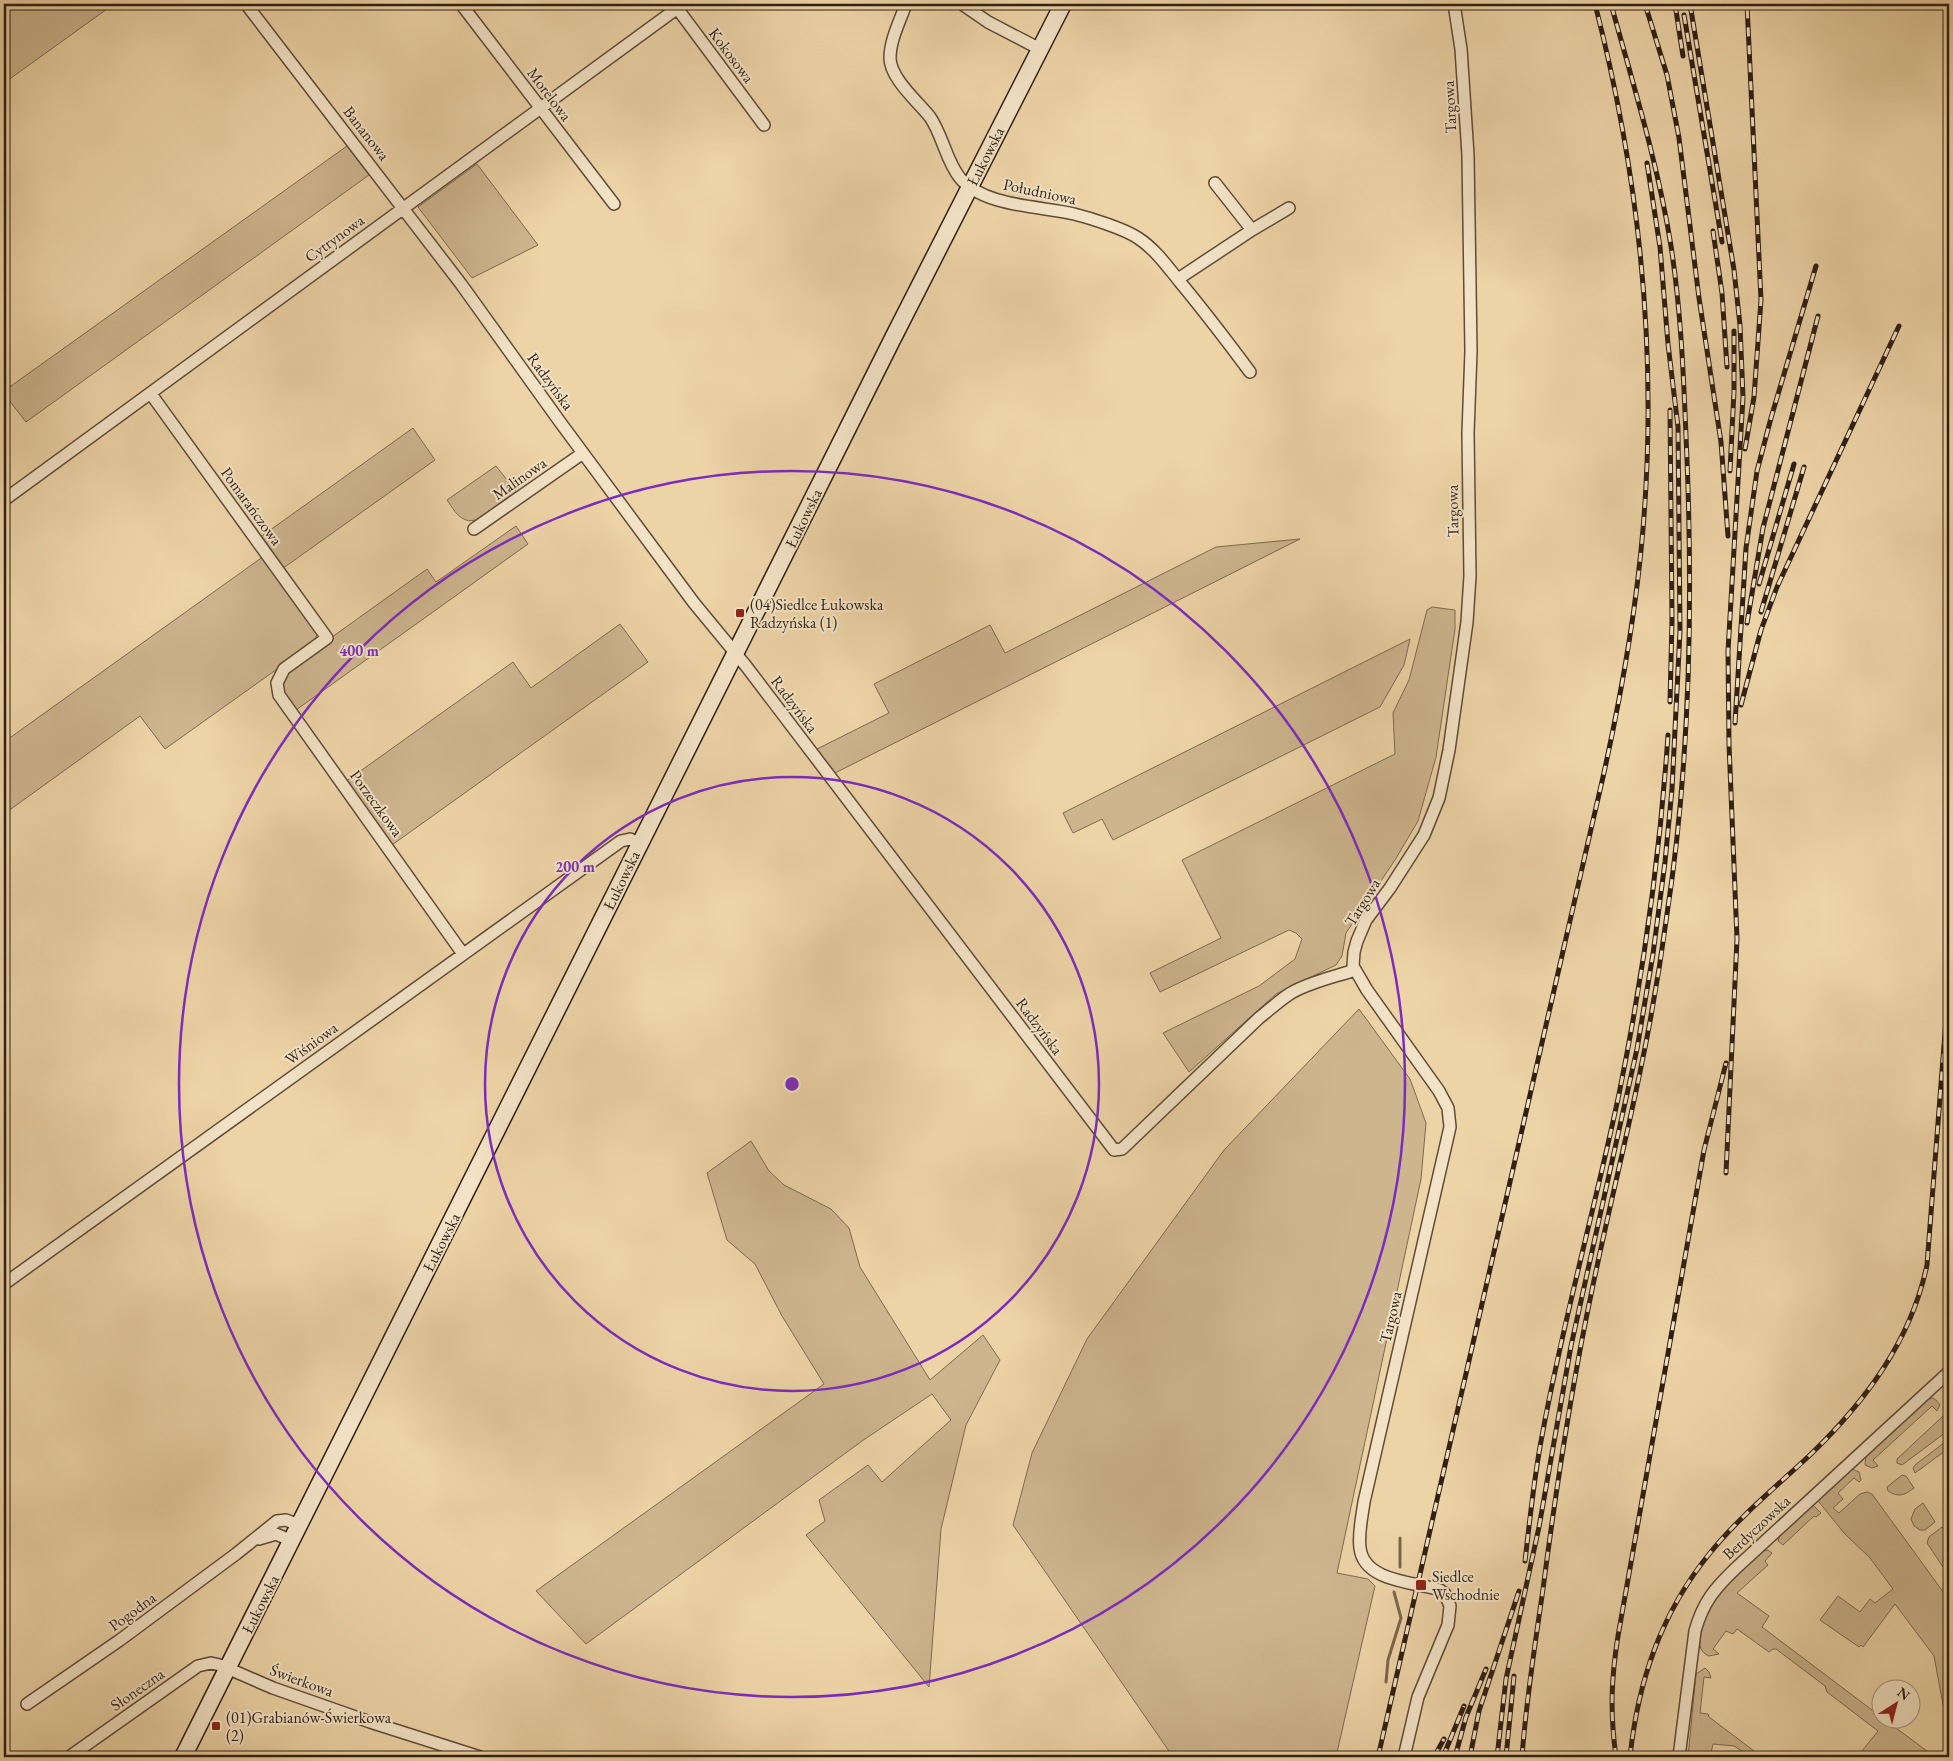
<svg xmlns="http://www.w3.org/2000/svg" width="1953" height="1761" font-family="'EB Garamond',serif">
	<rect width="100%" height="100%" fill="#edd4a7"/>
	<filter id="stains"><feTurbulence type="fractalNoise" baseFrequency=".004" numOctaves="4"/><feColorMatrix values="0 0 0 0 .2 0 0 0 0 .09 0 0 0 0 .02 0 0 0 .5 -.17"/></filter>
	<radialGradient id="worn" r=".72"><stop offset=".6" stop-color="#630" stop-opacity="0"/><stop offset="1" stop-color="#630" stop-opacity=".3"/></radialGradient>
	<!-- green -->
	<path fill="#cdb58e" stroke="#7e6a50" d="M4 4H114L4 83Z
		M347 146 369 175 26 422 4 394V391Z
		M477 164 538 245 472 278 418 207Z
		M413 428 435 460 282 569 259 538Z
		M496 466 519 495C507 502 478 525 466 520 457 517 452 507 447 500Z
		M516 526 528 544 296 710C287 697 275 686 286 670L427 569 436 582Z
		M1300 539 835 773 817 749 889 713 874 684 990 625 1005 653 1216 547Z
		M264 556 317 633 315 642 165 749 140 716 4 814V742Z
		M1432 607 1455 610V629L1436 757 1418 821 1395 860 1346 933 1342 956 1336 965 1276 994 1189 1072 1163 1033 1259 986 1295 959 1302 939 1296 933 1289 930 1160 992 1150 973 1221 938 1182 860 1395 754 1393 713 1409 680 1427 610Z
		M620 624 648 662 392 845 345 782 513 662 531 688Z
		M1410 639 1404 665 1380 707 1113 840 1102 819 1073 833 1063 813Z
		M1359 1009 1410 1079 1426 1123 1421 1179 1337 1573 1368 1579 1375 1586 1336 1757H1173L1013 1525 1032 1453 1087 1339 1224 1150Z
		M751 1141 769 1171 784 1185 831 1209 849 1228 860 1267 930 1380 983 1335 1000 1360 966 1425 941 1529 929 1687 806 1535 825 1521 819 1500 868 1465 882 1482 951 1420 932 1394 862 1441 586 1644 536 1591 824 1384 782 1316 755 1264 727 1240 707 1173Z
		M1933 1398 1937 1401 1940 1405 1937 1411 1932 1406 1873 1460 1878 1466 1872 1468 1865 1465 1866 1454 1927 1399Z
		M1949 1414V1430L1902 1465 1897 1463V1459L1943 1416Z
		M1949 1439V1448L1915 1473 1913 1468 1915 1465Z
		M1852 1469 1859 1472 1861 1480 1859 1482 1854 1478 1838 1493 1843 1499 1833 1508 1839 1513 1860 1494 1867 1492 1872 1494 1949 1600V1653L1943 1656 1949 1692V1737L1934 1656 1895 1604 1863 1647 1861 1645 1859 1647 1820 1620 1838 1596 1860 1612 1870 1599 1875 1603 1893 1589 1870 1558 1844 1533 1819 1502 1818 1499 1849 1470Z
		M1902 1475 1906 1476 1914 1488C1905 1495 1899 1498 1888 1491L1887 1487Z
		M1923 1503 1935 1522 1925 1530H1920L1914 1526 1911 1519 1915 1509Z
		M1813 1505 1821 1513 1816 1517 1814 1516 1783 1545 1778 1541 1781 1533 1810 1506Z
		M1942 1527 1949 1538V1571L1943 1567 1927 1543 1929 1537Z
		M1768 1550 1772 1553 1765 1561 1768 1565 1737 1593 1769 1616 1762 1627 1880 1716V1718L1884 1719 1935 1757H1857L1878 1731 1827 1692 1825 1686 1776 1649H1773L1769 1652 1737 1629 1733 1634 1726 1631 1713 1649 1719 1654 1709 1656C1700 1652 1699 1646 1700 1637 1704 1600 1734 1577 1760 1552Z
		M1705 1668 1709 1672 1711 1678 1704 1677 1700 1713 1708 1714 1709 1717 1762 1757H1751L1734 1746 1713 1744 1710 1757H1688L1696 1674Z"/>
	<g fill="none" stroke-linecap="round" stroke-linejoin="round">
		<!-- stream -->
		<path stroke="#7b664e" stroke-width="3" d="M1400 1567V1538
			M1386 1682 1388 1660 1401 1618 1394 1592"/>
		<defs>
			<path id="minor" d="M246 4 461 284 560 422 694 603 746 666 1114 1150 1122 1149 1259 1018C1269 1010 1280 1000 1291 993 1310 982 1334 977 1355 970
				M461 4 614 204
				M674 4 764 125
				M906 4C900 21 890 40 890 58 890 78 918 102 930 117 943 136 946 161 960 178 984 207 1041 206 1074 214 1090 218 1125 229 1138 238 1155 249 1167 266 1180 282 1204 311 1227 341 1250 372
				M962 4 988 22 1040 49
				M1215 183 1252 230
				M1178 279 1252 230 1289 208
				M151 394 327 638 284 669 277 683 279 695 463 954
				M4 500 683 4
				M474 529 583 453
				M4 1284 621 841 630 839 639 843
				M259 1539 276 1534 292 1541
				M27 1704 120 1640 236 1554 277 1521 286 1520 299 1525
				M69 1757 198 1666 211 1663 220 1665 273 1688 370 1722 480 1757
				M1404 1757 1418 1697 1448 1625 1450 1606 1445 1594 1440 1590C1415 1582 1364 1582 1360 1548 1358 1533 1362 1517 1364 1502L1450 1127 1448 1108 1439 1091 1367 990 1353 966 1354 952 1357 941 1366 920 1390 888 1424 835 1439 798 1449 750 1467 622 1470 576 1468 433 1471 351 1468 155 1461 49 1454 4
				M1679 1757 1695 1631C1703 1602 1715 1588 1736 1568L1949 1372"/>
			<path id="secondary" d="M183 1757 892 340 1063 4"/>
		</defs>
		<!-- minor casing -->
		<use href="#minor" stroke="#5f4c38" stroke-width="14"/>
		<!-- secondary casing -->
		<use href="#secondary" stroke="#301f13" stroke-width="19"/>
		<!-- minor -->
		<use href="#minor" stroke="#f3e3c6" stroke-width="11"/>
		<!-- secondary -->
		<use href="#secondary" stroke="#f3e3c6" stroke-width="16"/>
		<defs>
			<path id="rail" d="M1645 4 1667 75 1679 138 1699 298 1721 442 1728 536
				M1675 4 1683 56
				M1690 4 1734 270 1740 325 1743 397 1728 651 1729 744 1737 939 1726 1173
				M1684 15 1722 242
				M1713 231 1722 293 1727 367
				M1670 410 1672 620 1670 702
				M1745 449 1754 397 1761 300 1747 4
				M1730 471 1734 391V331
				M1759 584 1794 464
				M1761 612 1804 467
				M1747 623 1763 528 1818 316
				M1741 705 1761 630 1777 587 1899 326
				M1735 723 1746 548 1757 471 1771 418 1816 266
				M1525 1561C1530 1519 1534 1477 1542 1436 1563 1321 1595 1208 1619 1094 1643 976 1660 855 1668 735
				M1378 1757 1603 777C1621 696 1636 613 1643 529 1658 352 1639 175 1595 4
				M1434 1757 1444 1739
				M1443 1757 1464 1706
				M1455 1757 1466 1717 1486 1669
				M1470 1757 1479 1711 1519 1591
				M1497 1757 1506 1679 1539 1527 1571 1346 1637 1049 1653 954 1665 862 1672 789 1680 631 1678 427 1668 344 1660 247 1647 163
				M1506 1757 1514 1676
				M1522 1757C1526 1701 1535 1645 1543 1589 1556 1489 1571 1389 1592 1290 1607 1217 1625 1145 1640 1072 1651 1020 1660 967 1667 914 1690 764 1693 611 1687 460 1684 389 1682 317 1671 246 1658 164 1633 84 1611 4
				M1616 1757C1610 1713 1611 1680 1618 1636L1704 1150 1726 1063
				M1630 1757C1638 1681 1661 1613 1710 1553 1739 1517 1776 1487 1810 1455 1865 1402 1911 1341 1927 1265L1949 981"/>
		</defs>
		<!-- rail casing -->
		<use href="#rail" stroke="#301f13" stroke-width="5"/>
		<!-- rail -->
		<use href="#rail" stroke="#f3e3c6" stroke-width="3" stroke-dasharray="9" stroke-linecap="butt"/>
	</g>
	<!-- distance rings -->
	<g fill="none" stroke="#7b2cbf" stroke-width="2.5">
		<circle cx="792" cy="1084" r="307"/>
		<circle cx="792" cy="1084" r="613"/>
	</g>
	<!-- markers -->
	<g fill="#8f2418" stroke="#f3e3c6" stroke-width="2">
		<rect x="735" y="608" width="10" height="10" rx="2.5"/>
		<rect x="1415" y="1579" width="12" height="12" rx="2.5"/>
		<rect x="211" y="1721" width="10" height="10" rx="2.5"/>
	</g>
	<g text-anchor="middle" stroke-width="4" stroke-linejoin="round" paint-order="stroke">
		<!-- street labels -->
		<g font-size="16" fill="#301f13" stroke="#f3e3c6">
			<text transform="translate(732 55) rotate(53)" y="6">Kokosowa</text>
			<text transform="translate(550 94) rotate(53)" y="6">Morelowa</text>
			<text transform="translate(1449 107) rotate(-93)" y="6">Targowa</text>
			<text transform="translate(367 133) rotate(52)" y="6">Bananowa</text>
			<text transform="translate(985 156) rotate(-63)" y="6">Łukowska</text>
			<text transform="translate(1040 191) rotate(12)" y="6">Południowa</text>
			<text transform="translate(334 238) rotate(-36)" y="6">Cytrynowa</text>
			<text transform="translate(551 381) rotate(54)" y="6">Radzyńska</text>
			<text transform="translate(519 478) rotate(-35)" y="6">Malinowa</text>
			<text transform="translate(252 506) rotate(54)" y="6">Pomarańczowa</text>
			<text transform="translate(1452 511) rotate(-91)" y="6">Targowa</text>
			<text transform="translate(803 518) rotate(-64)" y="6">Łukowska</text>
			<text transform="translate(795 704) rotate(53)" y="6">Radzyńska</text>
			<text transform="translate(377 803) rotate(54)" y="6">Porzeczkowa</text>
			<text transform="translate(621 880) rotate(-64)" y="6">Łukowska</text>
			<text transform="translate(1362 902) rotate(-58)" y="6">Targowa</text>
			<text transform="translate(1040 1026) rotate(53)" y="6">Radzyńska</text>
			<text transform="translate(311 1043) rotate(-36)" y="6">Wiśniowa</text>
			<text transform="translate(441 1242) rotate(-63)" y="6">Łukowska</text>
			<text transform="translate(1390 1317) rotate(-77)" y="6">Targowa</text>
			<text transform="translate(1756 1527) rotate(-43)" y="6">Berdyczowska</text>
			<text transform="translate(260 1604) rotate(-63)" y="6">Łukowska</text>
			<text transform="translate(132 1611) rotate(-36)" y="6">Pogodna</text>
			<text transform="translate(302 1680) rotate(20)" y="6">Świerkowa</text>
			<text transform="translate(137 1689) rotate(-35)" y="6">Słoneczna</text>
		</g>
		<!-- poi labels -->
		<g font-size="16" fill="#301f13" stroke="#f3e3c6" text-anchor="start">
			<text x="750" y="610">(04)Siedlce Łukowska<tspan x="750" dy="18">Radzyńska (1)</tspan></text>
			<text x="1432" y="1582">Siedlce<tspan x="1432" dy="18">Wschodnie</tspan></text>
			<text x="226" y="1723">(01)Grabianów-Świerkowa<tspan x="226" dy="18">(2)</tspan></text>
		</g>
	</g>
	<circle cx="792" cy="1084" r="8" fill="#7b2cbf" stroke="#f3e3c6" stroke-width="2.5"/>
	<g font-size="15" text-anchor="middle" font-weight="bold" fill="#7b2cbf" stroke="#f3e3c6" stroke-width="4" stroke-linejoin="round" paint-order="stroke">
		<text x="359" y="656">400 m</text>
		<text x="575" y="872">200 m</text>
	</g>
	<!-- margin -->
	<rect width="1953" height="1761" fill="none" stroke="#edd4a7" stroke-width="20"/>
	<rect x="5" y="5" width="1943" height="1751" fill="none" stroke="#301f13" stroke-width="2.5"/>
	<rect x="10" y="10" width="1933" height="1741" fill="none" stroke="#301f13"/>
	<!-- north arrow -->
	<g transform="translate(1896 1704) rotate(36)"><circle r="24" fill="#f3e3c6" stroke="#a5957e"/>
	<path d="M0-4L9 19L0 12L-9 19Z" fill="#8f2418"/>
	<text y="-8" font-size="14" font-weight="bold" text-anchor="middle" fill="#301f13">N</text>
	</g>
	<rect width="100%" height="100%" filter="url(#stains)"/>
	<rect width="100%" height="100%" fill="url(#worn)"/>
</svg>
